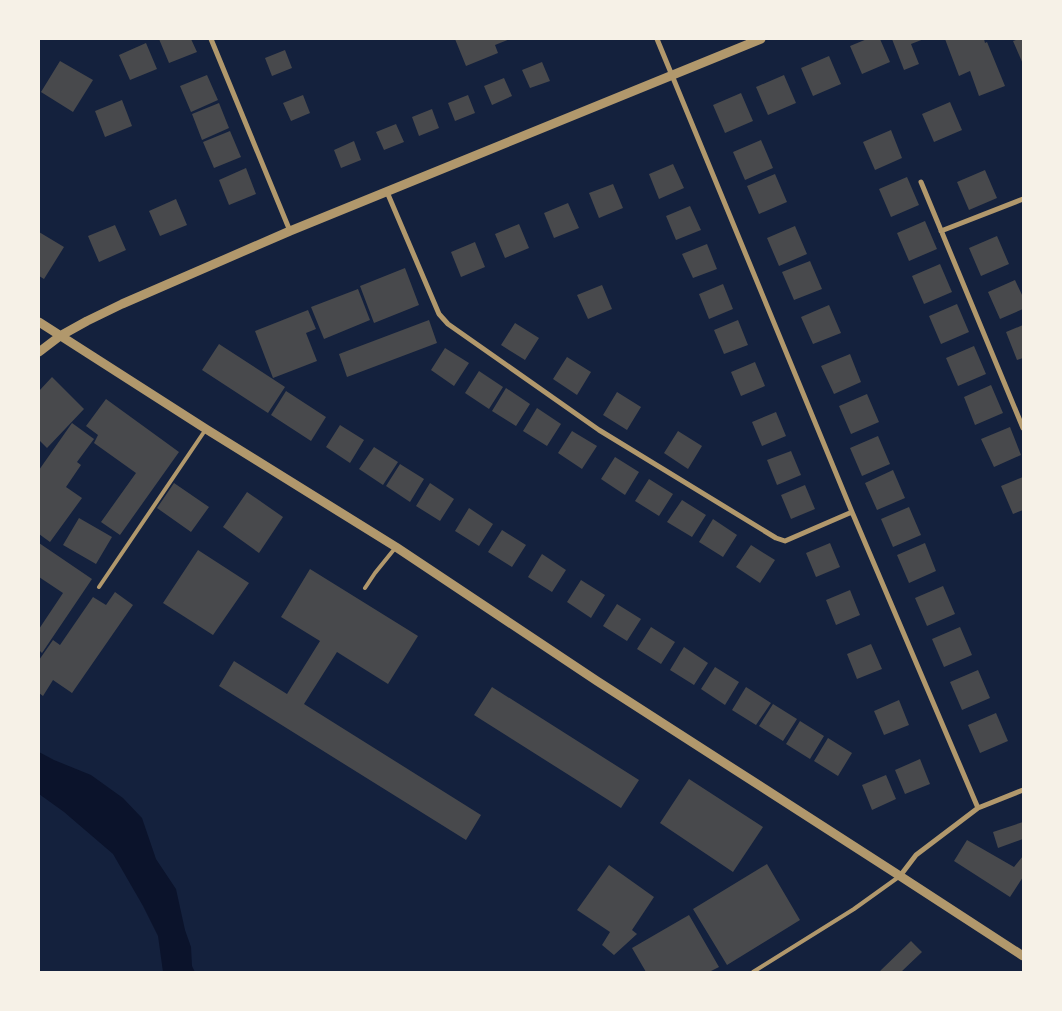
<svg xmlns="http://www.w3.org/2000/svg" width="1062" height="1011" font-family="'PT Sans Narrow',sans-serif">
	<rect width="100%" height="100%" fill="#14213d"/>
	<!-- water -->
	<path fill="#0b132b" d="M39 752 54 760 91 775 123 798 142 818 156 859 176 889 185 930 191 947 192 966 195 972H163L158 936 143 906 113 854 64 812 39 794Z"/>
	<!-- building -->
	<path fill="#48494c" d="M159 39H191L197 52 169 63Z
		M455 39H510L495 45 498 53 466 66Z
		M867 39H880L890 62 862 74 850 46Z
		M892 39H924L911 44 919 64 904 70Z
		M945 39H984L985 43 987 42 1005 86 979 96 970 71 959 76Z
		M1019 39H1023V64L1013 41Z
		M146 43 157 69 130 80 119 55Z
		M285 50 292 68 272 76 265 58Z
		M829 56 841 84 813 96 801 68Z
		M60 61 93 80 73 112 41 92Z
		M542 62 550 81 530 88 522 70Z
		M207 75 218 100 191 112 180 86Z
		M784 75 796 103 768 115 756 87Z
		M504 78 512 96 492 105 484 86Z
		M741 93 753 121 725 133 713 105Z
		M303 95 310 113 291 121 283 103Z
		M468 95 475 113 455 121 448 103Z
		M122 100 132 126 105 137 95 111Z
		M950 102 962 130 934 142 922 114Z
		M219 103 229 128 202 140 192 114Z
		M432 109 439 128 419 136 412 117Z
		M396 124 404 142 384 150 376 132Z
		M891 130 902 158 875 170 863 142Z
		M230 131 241 157 214 168 203 142Z
		M761 140 773 168 745 180 733 152Z
		M354 141 361 160 341 168 334 150Z
		M673 164 684 188 659 199 649 174Z
		M246 168 256 194 229 205 219 180Z
		M985 170 997 198 969 210 957 182Z
		M775 174 787 202 759 214 747 186Z
		M907 177 919 205 891 217 879 189Z
		M613 184 623 208 599 218 589 193Z
		M176 199 187 225 160 236 149 211Z
		M568 203 579 228 554 238 544 213Z
		M690 206 701 230 676 240 666 216Z
		M925 221 937 249 909 261 897 233Z
		M519 224 529 248 505 258 495 234Z
		M115 225 126 250 99 262 88 236Z
		M795 226 807 254 779 266 767 238Z
		M39 232 64 247 44 279 39 276Z
		M997 236 1009 264 981 276 969 248Z
		M475 242 485 267 461 277 451 252Z
		M707 244 717 269 693 278 682 254Z
		M810 261 822 289 794 300 782 272Z
		M940 264 952 292 924 304 912 276Z
		M405 268 419 305 374 323 360 286Z
		M1015 280 1023 297V309L1000 319 988 292Z
		M723 284 733 309 709 319 699 294Z
		M602 285 612 309 588 319 577 295Z
		M358 289 370 320 324 339 311 307Z
		M957 304 969 332 941 344 929 316Z
		M829 305 841 333 813 344 801 317Z
		M308 310 316 329 306 333 317 361 273 378 255 331Z
		M429 320 437 343 347 377 339 354Z
		M738 320 748 345 724 354 714 330Z
		M515 323 539 338 525 360 501 345Z
		M1023 325V358L1017 360 1006 332Z
		M219 344 285 387 268 413 202 370Z
		M974 346 986 374 958 386 946 358Z
		M445 348 469 363 454 386 431 370Z
		M850 354 861 382 834 394 821 366Z
		M567 357 591 372 577 395 553 379Z
		M755 362 765 386 741 396 731 372Z
		M479 371 503 387 489 409 465 393Z
		M52 377 84 409 47 448 39 440V391Z
		M991 385 1003 413 975 425 964 397Z
		M506 388 530 404 516 426 492 411Z
		M286 391 326 417 311 441 271 415Z
		M617 392 641 407 627 430 603 415Z
		M867 394 879 422 851 434 839 406Z
		M106 399 179 452 120 535 101 522 136 473 94 443 98 435 86 426Z
		M537 408 561 424 547 446 523 431Z
		M776 412 786 436 762 446 752 422Z
		M72 423 94 439 77 462 81 465 66 487 82 498 50 542 39 534V470Z
		M340 425 364 440 350 463 326 447Z
		M1010 427 1021 455 994 467 981 439Z
		M572 431 597 446 582 469 558 453Z
		M678 431 702 446 688 469 664 453Z
		M878 436 890 464 862 476 850 448Z
		M374 447 398 462 383 485 359 469Z
		M791 451 801 475 777 485 767 460Z
		M615 457 639 472 625 495 601 479Z
		M400 464 424 479 410 502 386 486Z
		M893 470 905 498 877 510 865 483Z
		M1023 477V510L1013 514 1001 486Z
		M649 479 673 494 659 516 635 501Z
		M174 483 209 507 191 532 157 508Z
		M430 483 454 499 440 521 416 506Z
		M805 485 815 509 791 519 781 495Z
		M247 492 283 517 259 553 223 527Z
		M682 500 706 515 692 537 667 522Z
		M909 507 921 535 893 547 881 519Z
		M469 508 493 524 479 546 455 531Z
		M79 518 112 537 96 564 63 545Z
		M713 519 737 535 723 557 699 542Z
		M502 530 526 545 512 567 488 552Z
		M39 543 92 579 42 653 39 650V629L63 593 39 577Z
		M830 543 840 567 816 577 806 553Z
		M925 543 936 571 909 583 897 555Z
		M751 545 775 560 760 583 736 567Z
		M198 550 249 583 213 635 163 603Z
		M542 554 566 570 552 592 528 577Z
		M310 569 418 636 388 684 337 652 304 704 481 815 466 840 219 686 234 661 287 694 320 641 281 617Z
		M581 580 605 595 591 618 567 602Z
		M943 586 955 614 927 626 915 598Z
		M850 590 860 615 836 625 826 600Z
		M115 592 133 605 72 693 53 680 43 696 39 693V660L53 640 60 645 93 597 106 605Z
		M617 604 641 619 627 641 603 626Z
		M651 627 675 642 661 664 637 649Z
		M960 627 972 655 944 667 932 639Z
		M871 644 882 669 857 679 847 654Z
		M684 647 708 663 694 685 670 670Z
		M715 667 739 682 725 705 701 689Z
		M978 670 990 698 962 710 950 682Z
		M492 687 639 780 621 808 474 715Z
		M746 687 771 703 756 725 732 710Z
		M899 700 909 725 884 735 874 711Z
		M773 704 797 719 783 741 759 726Z
		M996 713 1008 741 980 753 968 725Z
		M800 721 824 736 810 759 786 744Z
		M828 738 852 753 838 776 814 761Z
		M920 759 930 784 905 794 895 770Z
		M886 775 896 799 872 810 862 785Z
		M689 779 763 827 733 872 660 823Z
		M1023 822V839L998 848 993 832Z
		M967 840 1014 867 1023 856V877L1010 897 954 861Z
		M767 864 800 920 727 965 693 909Z
		M609 865 654 897 632 930 637 934 614 955 602 945 610 932 577 910Z
		M689 915 719 967 709 972H646L632 948Z
		M911 941 922 952 901 972H879Z"/>
	<g fill="none" stroke-linecap="round" stroke-linejoin="round">
		<!-- service -->
		<path stroke="#b1986c" stroke-width="4" d="M99 587 206 429
			M365 588 375 573 396 547
			M753 972 854 909 900 876"/>
		<!-- minor -->
		<path stroke="#b1986c" stroke-width="5" d="M211 39 290 231
			M657 39 852 512 978 808
			M921 182 1023 428
			M387 192 439 314 448 324 599 430 776 538 785 541 852 512
			M941 231 1023 199
			M900 876 916 855 978 808 1023 790"/>
		<!-- tertiary -->
		<path stroke="#b1986c" stroke-width="9" d="M39 322 206 429 396 547 597 681 900 876 1023 956
			M39 352 60 336 87 321 122 304 290 231 761 39"/>
	</g>
	<!-- border -->
	<rect width="1062" height="1011" fill="none" stroke="#f6f1e7" stroke-width="80"/>
</svg>
